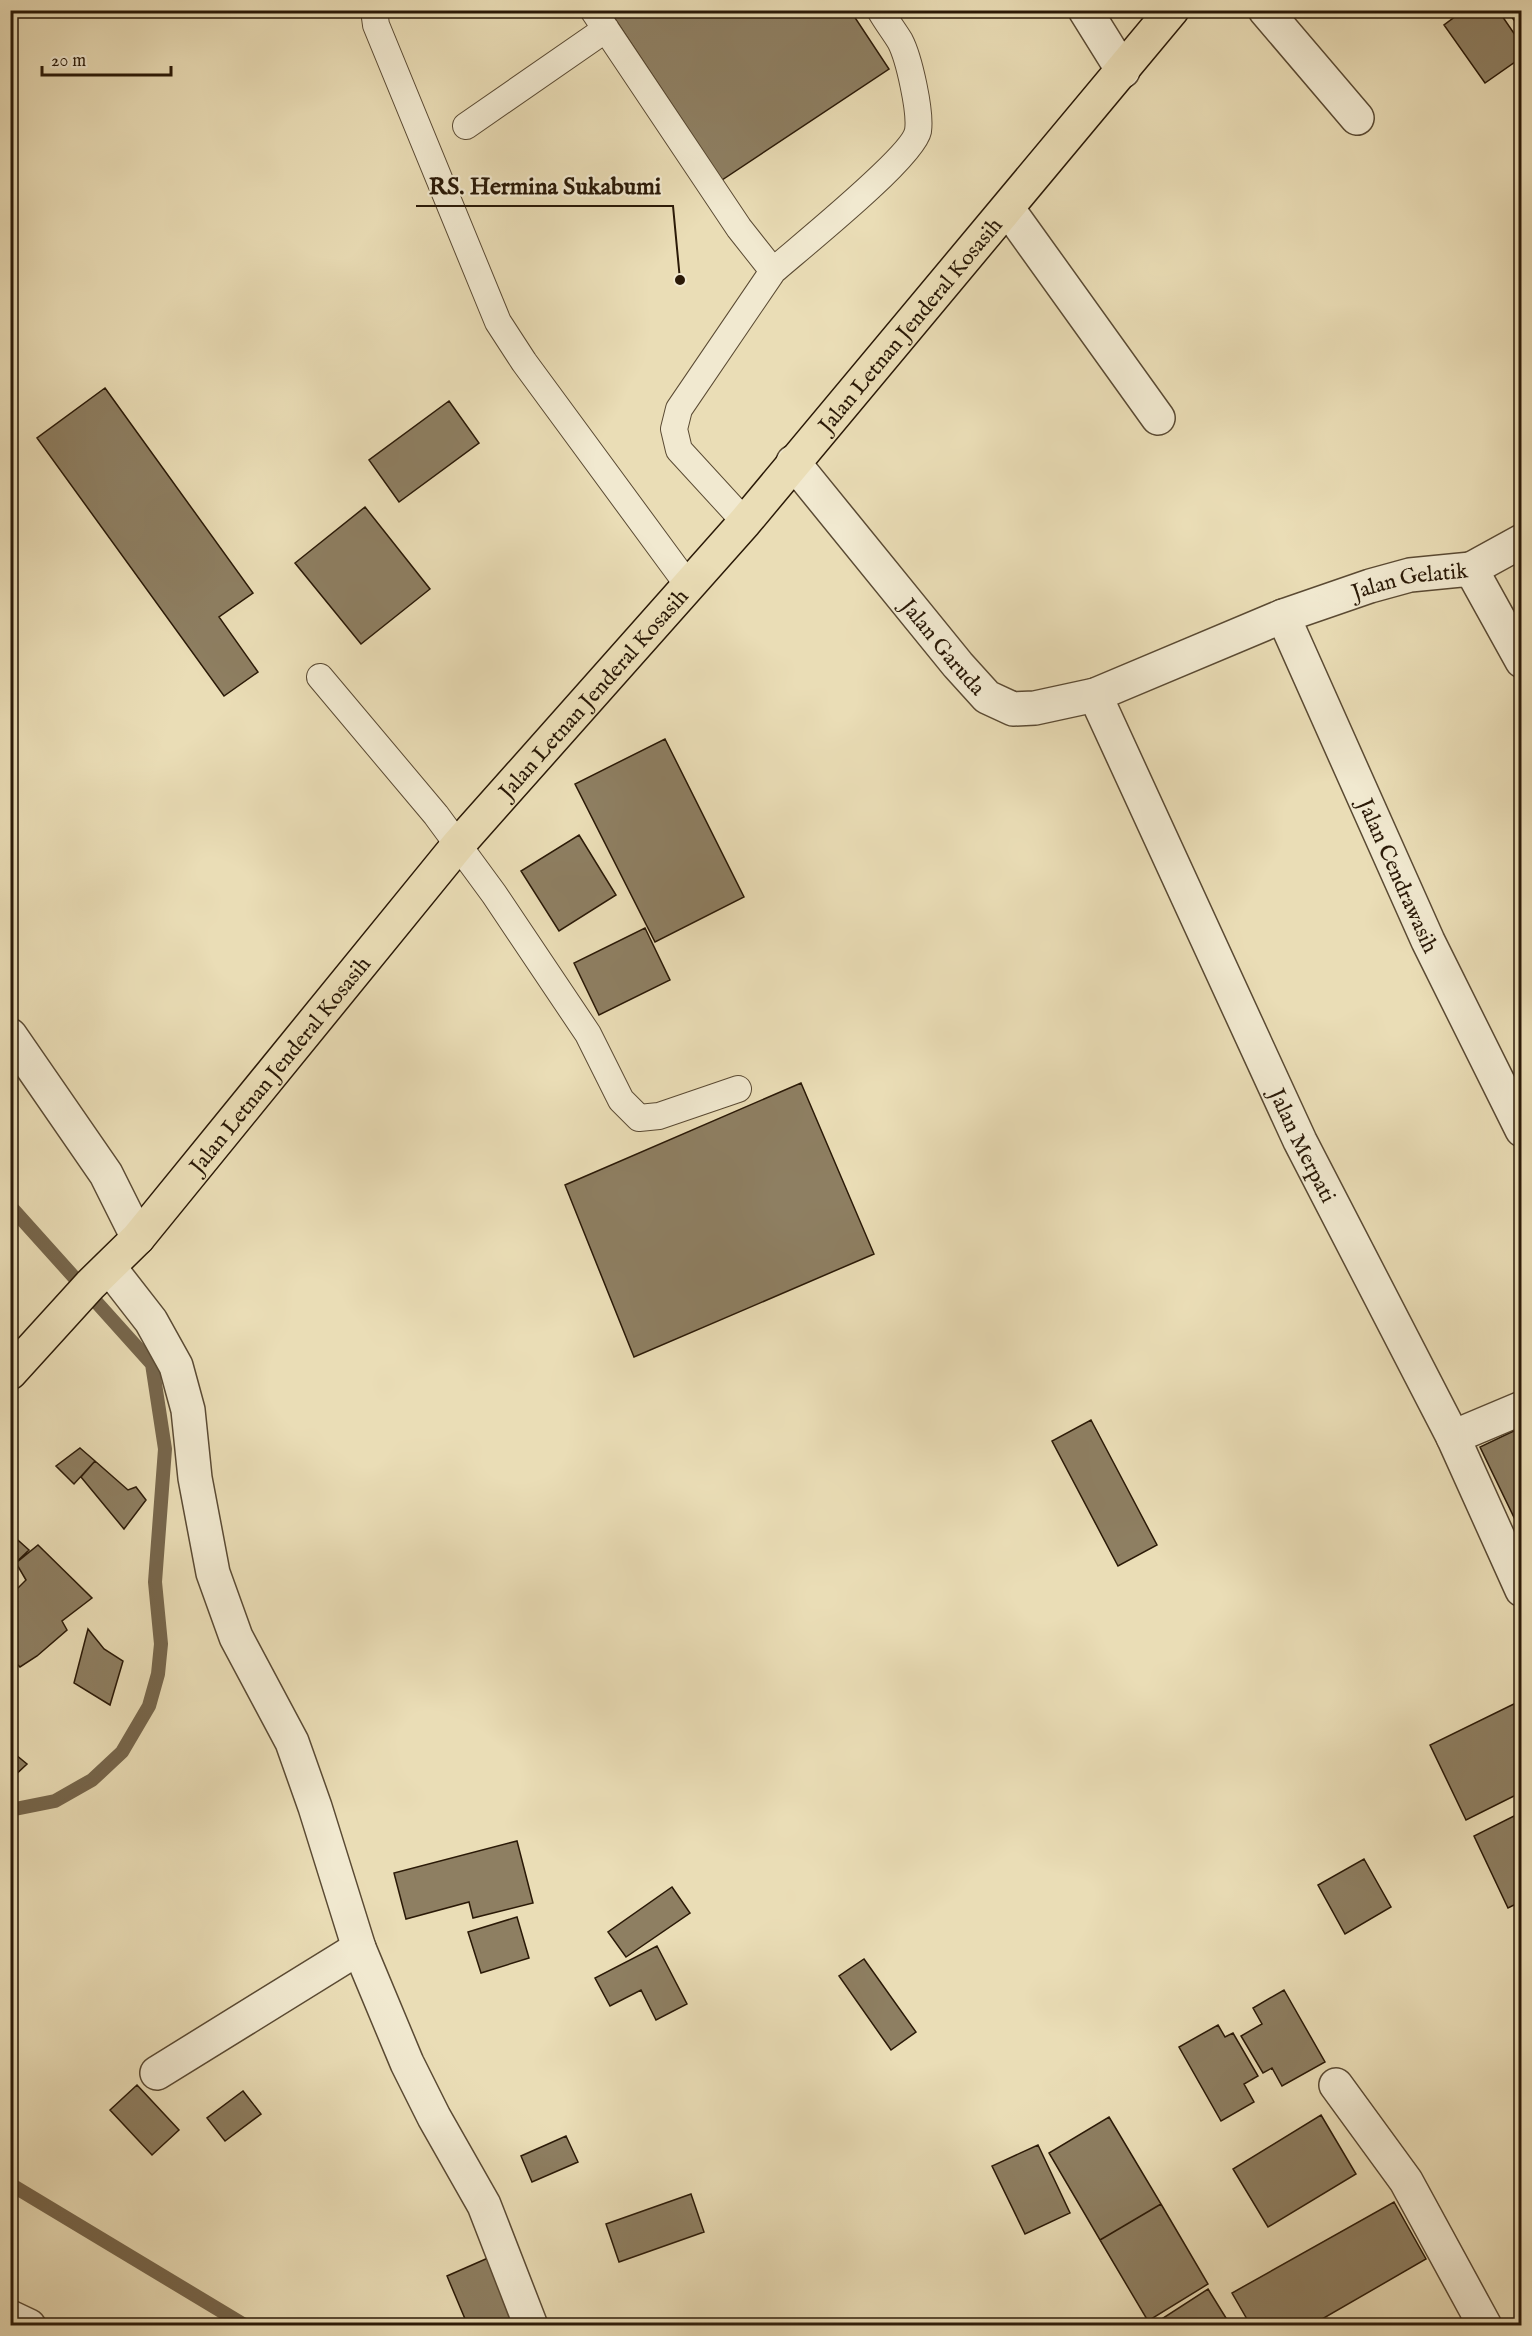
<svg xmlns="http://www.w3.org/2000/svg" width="1532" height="2336" font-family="'IM FELL English',serif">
	<rect width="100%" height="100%" fill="#eaddb6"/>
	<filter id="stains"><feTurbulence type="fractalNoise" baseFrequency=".00333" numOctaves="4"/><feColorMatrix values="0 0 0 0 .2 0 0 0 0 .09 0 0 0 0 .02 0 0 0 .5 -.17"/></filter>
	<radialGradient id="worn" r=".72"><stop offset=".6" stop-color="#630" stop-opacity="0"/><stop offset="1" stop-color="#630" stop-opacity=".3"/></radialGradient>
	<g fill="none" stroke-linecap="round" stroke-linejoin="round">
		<!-- stream -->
		<path stroke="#76664c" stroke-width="14" d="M10 1206 152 1364 165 1449 155 1582 161 1644 158 1674 149 1706 122 1752 92 1780 55 1801 10 1810
			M10 2184 246 2326"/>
	</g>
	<!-- building -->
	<path fill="#8e7f62" stroke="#2a1907" stroke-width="1.5" d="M609 10H850L889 69 722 180Z
		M1464 10H1498L1522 45V57L1485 83 1444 25Z
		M1506 10H1522V30Z
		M105 388 253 593 219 617 258 672 224 696 37 438Z
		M449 401 479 443 399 502 369 460Z
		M365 507 430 589 361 644 295 563Z
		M665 739 744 897 655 942 575 784Z
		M579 835 616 895 559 931 521 871Z
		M645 928 670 980 599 1015 574 963Z
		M801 1083 874 1254 634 1357 565 1185Z
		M1091 1420 1157 1545 1118 1566 1052 1441Z
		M1522 1427V1534L1480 1447Z
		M80 1448 95 1461 74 1484 56 1466Z
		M95 1461 128 1490 136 1487 146 1500 124 1529 81 1477Z
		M10 1533 29 1550 10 1568Z
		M38 1545 92 1598 62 1621 67 1630 37 1656 20 1667 10 1657V1596L26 1580 16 1563Z
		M88 1629 104 1649 123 1661 110 1705 74 1683Z
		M1522 1700V1792L1466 1820 1430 1745Z
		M10 1750 27 1764 10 1780Z
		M1522 1812V1901L1508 1908 1474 1836Z
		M517 1841 533 1903 473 1918 469 1902 406 1919 394 1873Z
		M1364 1859 1391 1907 1345 1934 1318 1885Z
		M672 1887 690 1913 626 1957 608 1932Z
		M517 1917 529 1958 481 1973 468 1932Z
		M657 1946 687 2004 656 2020 641 1990 610 2006 595 1978Z
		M864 1959 916 2032 891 2050 839 1976Z
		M1284 1990 1325 2062 1282 2086 1272 2068 1263 2073 1241 2036 1262 2024 1253 2008Z
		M1218 2025 1225 2037 1233 2033 1258 2076 1244 2084 1254 2102 1221 2121 1179 2047Z
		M137 2085 179 2130 152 2155 110 2110Z
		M243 2091 261 2114 225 2141 207 2118Z
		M1321 2115 1356 2174 1268 2227 1233 2169Z
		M1109 2117 1161 2204 1100 2240 1049 2153Z
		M566 2136 578 2162 532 2182 521 2156Z
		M1038 2145 1070 2213 1025 2234 992 2166Z
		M691 2194 704 2232 619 2262 606 2224Z
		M1394 2202 1426 2259 1310 2326H1251L1232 2293Z
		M1161 2204 1208 2284 1148 2321 1100 2240Z
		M488 2258 524 2313 494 2326H468L447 2276Z
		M1208 2289 1231 2326H1163L1160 2320Z"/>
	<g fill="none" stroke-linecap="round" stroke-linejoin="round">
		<defs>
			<path id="service" d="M374 10 376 25 498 322 524 362 688 585
				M593 10 739 228 773 271 679 409 674 429 679 450 745 522
				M466 126 606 29
				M773 271C798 249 913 157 918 131 921 112 909 58 900 41 894 31 886 21 880 10
				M320 677 436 815 494 894 588 1034 621 1100 639 1118 659 1116 738 1089"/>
			<g id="minor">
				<path d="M1085 10 1123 71"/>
				<path d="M1265 10 1357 118"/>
				<path d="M1008 209 1158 418"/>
				<path id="s1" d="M793 462 958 665 987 697 1013 709 1035 708 1095 695 1283 616 1370 586 1410 575 1471 569 1522 661"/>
				<path d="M1471 569 1522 541"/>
				<path id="s2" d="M1283 616 1428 941 1522 1130"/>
				<path id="s3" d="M1095 695 1300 1141 1453 1437 1522 1590"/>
				<path d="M10 1035 106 1174 138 1238"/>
				<path d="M109 1267 151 1321 176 1366 188 1410 195 1478 213 1573 236 1637 292 1742 315 1807 359 1948 407 2063 434 2117 484 2205 531 2326"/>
				<path d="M1453 1437 1522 1408"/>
				<path d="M157 2073 359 1948"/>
				<path d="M1336 2085 1406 2181 1485 2326"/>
			</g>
			<path id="tertiary" d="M10 2317 29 2326"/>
			<g id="trunk">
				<path id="s4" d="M10 1373 90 1285 138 1238 458 845 745 522 1172 10"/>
			</g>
		</defs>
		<!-- service casing -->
		<use href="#service" stroke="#5a4a33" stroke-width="28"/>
		<!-- minor casing -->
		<use href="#minor" stroke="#5a4a33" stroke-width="36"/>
		<!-- tertiary casing -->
		<use href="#tertiary" stroke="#5a4a33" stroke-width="36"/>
		<!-- trunk casing -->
		<use href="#trunk" stroke="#2a1907" stroke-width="36"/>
		<!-- service -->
		<use href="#service" stroke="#f1e9d0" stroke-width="26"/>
		<!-- minor -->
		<use href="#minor" stroke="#f1e9d0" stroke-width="33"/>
		<!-- tertiary -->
		<use href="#tertiary" stroke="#f1e9d0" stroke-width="33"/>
		<!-- trunk -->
		<use href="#trunk" stroke="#eaddb6" stroke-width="33"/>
	</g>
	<g text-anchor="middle" stroke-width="4.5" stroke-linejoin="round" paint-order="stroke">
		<!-- street labels -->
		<g font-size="22" fill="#2a1907" stroke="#f1e9d0">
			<text dy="8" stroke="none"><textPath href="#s4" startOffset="1382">Jalan Letnan Jenderal Kosasih</textPath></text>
			<text dy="8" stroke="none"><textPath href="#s1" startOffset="753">Jalan Gelatik</textPath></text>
			<text dy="8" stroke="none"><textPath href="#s1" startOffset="238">Jalan Garuda</textPath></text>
			<text dy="8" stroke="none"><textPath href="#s4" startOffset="896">Jalan Letnan Jenderal Kosasih</textPath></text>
			<text dy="8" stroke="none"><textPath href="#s2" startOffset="284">Jalan Cendrawasih</textPath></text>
			<text dy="8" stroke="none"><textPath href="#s4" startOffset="410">Jalan Letnan Jenderal Kosasih</textPath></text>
			<text dy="8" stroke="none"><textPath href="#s3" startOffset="496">Jalan Merpati</textPath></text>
		</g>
	</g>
	<!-- callouts -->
	<path fill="none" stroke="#2a1907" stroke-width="2" d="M680 280L673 206H416"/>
	<circle fill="#2a1907" stroke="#f1e9d0" stroke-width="2" cx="680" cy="280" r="6"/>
	<g font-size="24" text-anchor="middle" font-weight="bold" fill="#2a1907" stroke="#f1e9d0" stroke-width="4.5" stroke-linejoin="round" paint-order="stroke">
		<text x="545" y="194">RS. Hermina Sukabumi</text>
	</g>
	<!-- margin -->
	<rect width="1532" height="2336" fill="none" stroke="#eaddb6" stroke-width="36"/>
	<rect x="12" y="12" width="1508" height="2312" fill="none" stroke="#2a1907" stroke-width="3"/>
	<rect x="18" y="18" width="1496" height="2300" fill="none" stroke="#2a1907" stroke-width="1.5"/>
	<!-- scale -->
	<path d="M42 66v9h129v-9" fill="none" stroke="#2a1907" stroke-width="3"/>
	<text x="51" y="66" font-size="18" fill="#2a1907" stroke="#f1e9d0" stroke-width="4.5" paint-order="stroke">20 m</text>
	<rect width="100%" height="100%" filter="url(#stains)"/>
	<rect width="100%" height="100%" fill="url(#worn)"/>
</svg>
